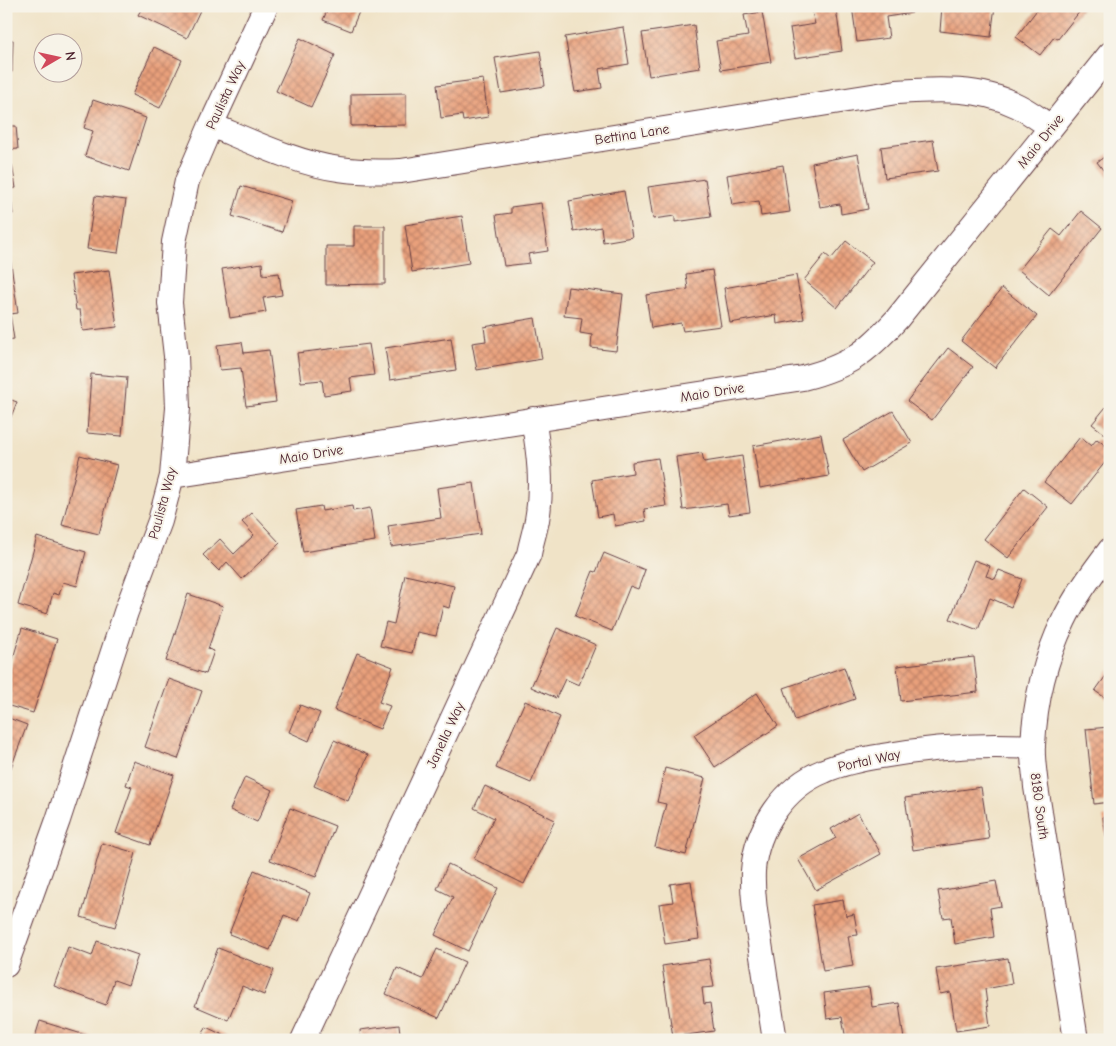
<svg xmlns="http://www.w3.org/2000/svg" width="1116" height="1046" font-family="'Comic Neue',sans-serif">
	<defs>
		<pattern id="building-cross-hatch" width="8" height="8" patternUnits="userSpaceOnUse" patternTransform="scale(1.25)"><rect width="8" height="8" fill="#e9a07c"/><path d="M0 0l8 8M0 8l8-8" fill="none" stroke="#bf8266"/></pattern>
	</defs>
	<rect width="100%" height="100%" fill="#f7f3e8"/>
	<filter id="ink" filterUnits="userSpaceOnUse"><feTurbulence type="fractalNoise" baseFrequency=".02" numOctaves="2"/><feDisplacementMap in="SourceGraphic" scale="10" xChannelSelector="R" yChannelSelector="G"/><feConvolveMatrix kernelMatrix="1 2 1 2 8 2 1 2 1" color-interpolation-filters="sRGB"/></filter>
	<filter id="wash" filterUnits="userSpaceOnUse"><feTurbulence type="fractalNoise" baseFrequency=".0096" numOctaves="4" result="noise"/><feDisplacementMap in="SourceGraphic" scale="20" xChannelSelector="R" yChannelSelector="G"/><feGaussianBlur stdDeviation="1.12" result="paint"/><feColorMatrix in="noise" values="0 0 0 0 0 0 0 0 0 0 0 0 0 0 0 0 0 1.4 0 .05"/><feComposite in="paint" operator="in"/></filter>
	<g filter="url(#wash)">
		<rect width="100%" height="100%" fill="#f0e3c7"/>
		<g id="blocks">
			<!-- building -->
			<path fill="url(#building-cross-hatch)" d="M143 6H202L187 38 138 15Z
				M329 6H379L376 14 361 7 351 31 323 20Z
				M852 6H911L912 13 886 17 889 38 857 42Z
				M942 6H995L991 37 940 31Z
				M1040 6H1084L1058 39 1054 37 1040 55 1016 37Z
				M836 8 842 51 795 58 790 28 815 24 812 12Z
				M762 12 771 62 721 70 716 41 748 36 744 15Z
				M694 25 700 68 649 76 642 33Z
				M623 27 629 64 599 69 602 88 575 92 565 37Z
				M300 38 335 55 311 107 276 91Z
				M6 40H13L12 72H6Z
				M154 47 182 60 160 108 132 95Z
				M540 51 545 86 501 93 495 58Z
				M483 79 488 117 463 121 462 115 441 118 437 85Z
				M6 85H8L11 126H16L18 149 6 150Z
				M406 93V125L351 126V94Z
				M93 100 146 118 129 171 85 156 93 131 84 128Z
				M933 140 938 171 885 178 881 147Z
				M1110 153V179L1097 162Z
				M858 154 868 209 841 214 840 204 820 207 812 163Z
				M12 165 16 188 10 189 13 214 6 215V166Z
				M783 165 790 212 761 216 759 201 732 205 727 175Z
				M705 179 711 217 675 222V216L653 219 648 187Z
				M241 186 292 201 282 232 232 216Z
				M624 191 632 237 603 242 601 227 574 232 569 201Z
				M95 196 126 200 118 253 87 249Z
				M541 203 548 251 528 254 530 263 504 266 496 215 511 213V207Z
				M1081 211 1102 228 1049 295 1019 270 1052 229 1061 236Z
				M462 216 469 263 412 272 405 225Z
				M354 226H385V284L326 285V246H354Z
				M846 241 873 262 837 308 804 280 825 254 831 259Z
				M10 257 18 313 10 314 14 339 6 340V258Z
				M262 263 263 275 279 273 282 295 263 298 266 312 230 318 222 269Z
				M109 270 117 327 83 331 80 310H76L71 275Z
				M712 270 721 326 683 331 681 323 651 328 646 295 688 289 686 274Z
				M796 275 804 319 777 324 776 315 730 323 724 288Z
				M568 287 623 294 616 351 591 348 592 335 580 333 582 318 564 316Z
				M1002 288 1037 316 995 368 961 341Z
				M535 318 542 359 477 370 472 343 486 341 484 327Z
				M451 338 456 370 390 380 385 348Z
				M242 342 244 353 269 350 276 402 246 406 241 368 220 370 217 345Z
				M369 344 374 375 350 378 352 391 324 395 322 380 301 382 297 353Z
				M948 348 973 367 932 420 907 401Z
				M91 374 127 377 122 436 87 433Z
				M6 398 17 402 6 429Z
				M1110 402V438L1092 424Z
				M893 411 912 443 862 472 843 440Z
				M821 434 829 476 760 488 753 446Z
				M1080 437 1091 446 1097 439 1110 449V456L1072 504 1044 482Z
				M702 453 704 462 742 456 750 512 729 515 727 504 683 510 676 457Z
				M80 455 117 465 99 534 62 525Z
				M658 458 666 506 644 509 646 521 615 526 613 514 598 517 592 480 633 473 632 462Z
				M474 483 481 534 391 547 388 526 441 518 437 488Z
				M1024 488 1048 507 1008 558 984 539Z
				M321 506 322 511 352 506 353 511 370 508 375 541 303 552 296 510Z
				M252 513 280 543 242 579 227 562 219 571 203 555 220 539 234 554 254 535 242 522Z
				M37 537 86 552 77 586 63 582 59 595 53 593 47 614 18 605Z
				M604 553 645 570 638 589 630 586 612 631 575 616 593 571 596 572Z
				M974 560 990 566 986 576 995 579 999 570 1022 579 1011 607 990 598 978 630 950 619Z
				M405 575 454 586 449 608 443 606 436 636 417 632 412 653 380 646 386 622 394 624Z
				M188 594 223 606 208 649 214 651 206 674 166 661Z
				M22 628 57 639 33 713 6 705V682Z
				M557 628 596 645 579 685 565 679 556 698 531 687Z
				M357 653 393 667 379 702 390 706 380 729 334 710Z
				M974 657 978 692 901 701 897 666Z
				M844 667 855 699 795 720 784 688Z
				M1110 670V701L1095 691Z
				M169 679 202 691 178 759 145 747Z
				M757 693 778 726 715 767 694 735Z
				M525 701 560 717 531 783 496 768Z
				M300 705 320 713 309 741 289 732Z
				M6 717 27 725 6 781Z
				M1110 727V802L1094 804 1086 729Z
				M334 740 368 755 348 801 314 786Z
				M134 761 174 775 150 845 116 833 132 787 126 785Z
				M665 768 705 778 686 855 655 847 666 804 657 802Z
				M245 777 272 790 257 822 230 810Z
				M485 786 555 820 524 884 474 859 494 818 474 808Z
				M981 787 989 839 913 850 905 798Z
				M290 808 335 826 316 877 270 860Z
				M858 813 881 854 816 890 798 859 836 838 831 829Z
				M1110 816V853H1109L1103 817Z
				M102 843 136 853 115 927 81 917Z
				M448 864 498 888 468 951 435 935 453 897 437 889Z
				M254 870 310 893 299 921 284 915 270 950 229 934Z
				M1110 876V900H1109L1105 877Z
				M691 881 699 939 665 944 659 904 673 902 670 884Z
				M996 881 1001 906 990 908 994 937 955 944 951 917 943 918 938 891Z
				M843 900 846 916 854 914 858 935 848 936 853 966 823 971 812 905Z
				M97 941 138 955 128 985 114 980 106 1005 54 986 68 947 92 956Z
				M218 948 274 970 264 995 242 986 228 1020 195 1006Z
				M437 949 465 962 439 1018 386 994 397 968 423 979Z
				M1008 958 1012 984 985 989 990 1026 956 1031 950 992 940 994 936 969Z
				M709 959 714 987 702 988 704 1004 710 1003 714 1031 673 1037 662 966Z
				M869 987 872 1007 899 1003 904 1040H846L842 1017 827 1019 824 993Z
				M40 1021 98 1039V1040H34Z
				M399 1025 401 1040H361L360 1030Z
				M206 1027 234 1040H200Z"/>
		</g>
	</g>
	<g filter="url(#ink)">
		<use href="#blocks" fill-opacity="0" stroke="#633c42" stroke-width="1"/>
		<g fill="none" stroke-linecap="round" stroke-linejoin="round">
			<defs>
				<path id="street" d="M211 125C250 141 298 164 339 169 360 172 380 172 401 171L897 92C937 89 981 87 1018 106 1030 112 1040 120 1051 127
					M172 476 803 378C849 366 865 354 897 319L1110 54
					M6 965 58 820 126 612 160 521 172 476 178 408 176 356 170 303 174 242 187 181 211 125 266 6
					M303 1040 529 554C531 543 535 531 537 520 543 486 539 452 533 419
					M775 1040C770 1010 766 980 761 950 757 924 752 898 753 871 756 829 784 787 824 771 842 763 862 759 882 756 932 747 982 744 1033 747
					M1076 1040 1036 787C1035 774 1032 759 1033 745 1035 702 1045 659 1064 620 1076 595 1093 572 1110 550"/>
			</defs>
			<!-- street casing -->
			<use href="#street" stroke="#633c42" stroke-width="26"/>
			<!-- street -->
			<use href="#street" stroke="#fff" stroke-width="24"/>
		</g>
	</g>
	<g text-anchor="middle" stroke-width="4" stroke-linejoin="round" paint-order="stroke">
		<!-- street labels -->
		<g font-size="14" fill="#4a1f2b" stroke="#f7f3e8">
			<text transform="translate(225 95) rotate(-65)" y="5">Paulista Way</text>
			<text transform="translate(632 134) rotate(-9)" y="5">Bettina Lane</text>
			<text transform="translate(1040 141) rotate(-51)" y="5">Maio Drive</text>
			<text transform="translate(712 392) rotate(-9)" y="5">Maio Drive</text>
			<text transform="translate(311 454) rotate(-9)" y="5">Maio Drive</text>
			<text transform="translate(162 503) rotate(-75)" y="5">Paulista Way</text>
			<text transform="translate(445 735) rotate(-65)" y="5">Janella Way</text>
			<text transform="translate(869 760) rotate(-12)" y="5">Portal Way</text>
			<text transform="translate(1040 806) rotate(82)" y="5">8180 South</text>
		</g>
	</g>
	<!-- margin -->
	<rect width="1116" height="1046" fill="none" stroke="#f7f3e8" stroke-width="25"/>
	<!-- north arrow -->
	<g transform="translate(58 58) rotate(81)"><circle r="24" fill="#f7f3e8" stroke="#b29e9c"/>
	<path d="M0-4L9 19L0 12L-9 19Z" fill="#d1495b"/>
	<text y="-8" font-size="14" font-weight="bold" text-anchor="middle" fill="#4a1f2b">N</text>
	</g>
</svg>
